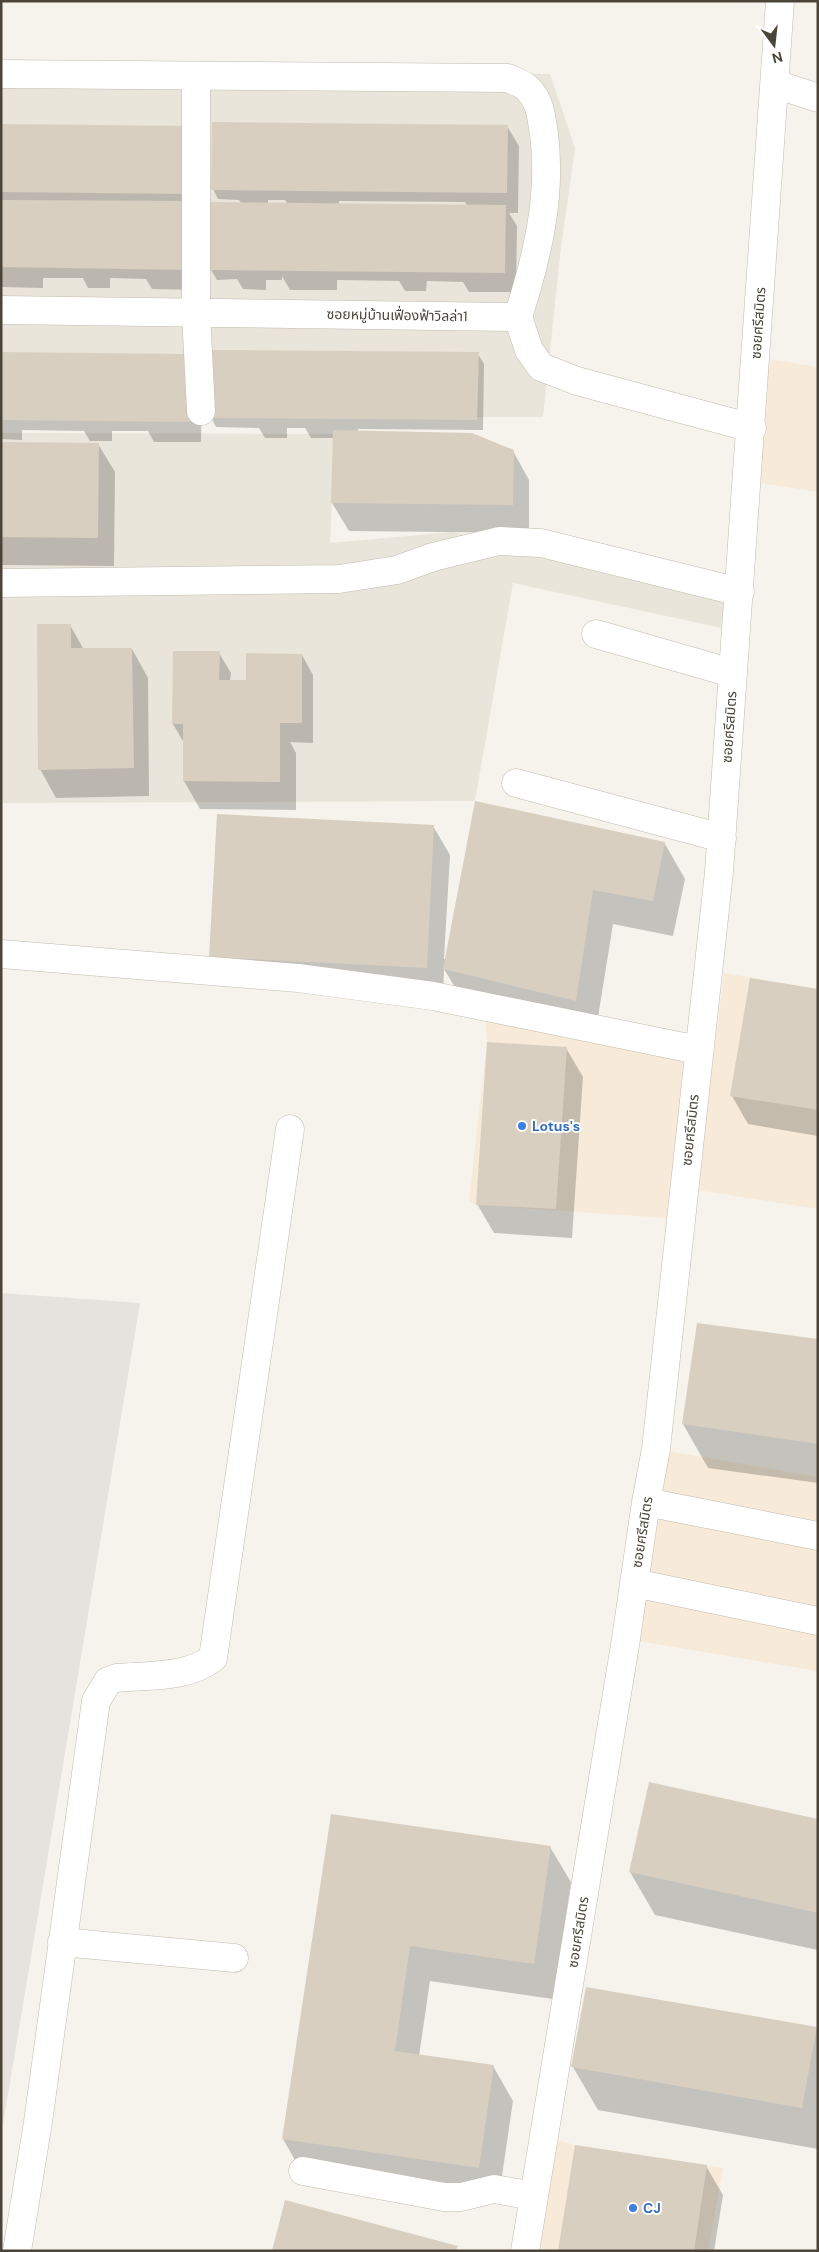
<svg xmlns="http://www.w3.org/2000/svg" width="819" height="2252" font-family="'DM Sans','Noto Sans Thai',sans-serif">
	<rect width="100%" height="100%" fill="#f6f3ec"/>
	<!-- residential -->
	<path fill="#eae5da" d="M1 74H550L575 148 561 247 543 417 1 418Z
		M1 433 335 434 330 543 452 532 740 592 736 631 513 583 475 801 1 803Z"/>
	<!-- commercial -->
	<path fill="#f7ead8" d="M756 357 818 367V492L748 481Z
		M724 973 818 989V1209L697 1190Z
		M485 1015 698 1050 681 1219 476 1205 469 1201 487 1042Z
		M656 1449 818 1477V1671L626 1639Z
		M544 2136 575 2145 723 2168 708 2251H524Z"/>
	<!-- industrial -->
	<path fill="#e6e2dd" d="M1 1293 140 1303 1 2136Z"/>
	<!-- shadow -->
	<path fill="#0003" fill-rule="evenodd" d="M1 125 192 128 200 290 152 289 146 279 110 278V288H88L83 278H43V288L1 287Z
		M507 126 519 146 518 213H509L517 226 516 292H469L463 282 427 281 426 291H405L399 281 337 280V290H290L282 276V280H266V290L243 289 237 279 217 280 211 270 242 204 239 200 218 199 213 189ZM268 200H285L288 204H268ZM339 201 465 202 467 206 339 204Z
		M1 353 202 376 201 442H154L148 431H112V441H90L84 431 22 430V440L1 439Z
		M478 354 484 364 483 430 358 429V432L513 451 529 480V533L349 531 332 503 334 438H311L305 428H287V438H265L259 428 216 427 211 417Z
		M1 443 98 444 115 472 114 566 1 565Z
		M70 625 84 650 132 649 148 678 149 796 56 798 40 769Z
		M219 653 231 673 230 681 248 680 302 655 313 675V743L290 742 296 753V810L200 809 184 781V743L173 724Z
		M476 803 665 844 685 879 673 936 613 924 595 1036 465 1004 444 969 443 996 227 985 210 957 433 826 450 855 444 959H446Z
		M818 990V1136L748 1124 732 1096Z
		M566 1048 583 1077 572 1238 494 1233 477 1204Z
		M698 1324 818 1341V1483L708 1468 683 1424Z
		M332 1816 550 1847 571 1882 553 1999 430 1981 419 2056 493 2066 513 2101 498 2203 303 2174 283 2139Z
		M818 1820V1950L655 1915 630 1872Z
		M816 2028 818 2032V2149L598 2110 573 2067Z
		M706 2166 723 2195 714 2251H560Z"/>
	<!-- building -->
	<path fill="#d8cfc1" d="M212 122 508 125 507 193 211 190Z
		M1 124 192 126 191 194 1 192Z
		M1 200 189 201V270L1 267Z
		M210 202 506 205 505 273 210 270Z
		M210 350 479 352 477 420 209 418Z
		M1 352 191 354 190 422 1 420Z
		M333 430 472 433 514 450 513 505 331 503Z
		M1 442 99 443 98 538 1 537Z
		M37 624H71V648H132L134 768 38 770Z
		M173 651H220L219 680H246V653L302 654V723H280V782L183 781V724H172Z
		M475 801 665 842 653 901 593 890 576 1001 443 969Z
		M217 814 434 825 427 968 209 957Z
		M750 978 818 989V1110L730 1096Z
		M487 1042 567 1047 556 1209 476 1205Z
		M697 1323 818 1339V1444L682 1424Z
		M649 1782 818 1819V1913L629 1872Z
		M331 1814 551 1846 534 1964 410 1946 395 2051 494 2065 479 2168 282 2139Z
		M586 1987 817 2027 802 2108 571 2067Z
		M575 2145 707 2165 694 2251H558Z
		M285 2200 458 2246 456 2251H272Z"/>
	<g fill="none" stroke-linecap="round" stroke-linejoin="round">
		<defs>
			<path id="minor" d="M1 74 508 78C514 81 524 84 528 89 541 102 541 117 544 134 552 197 537 257 518 317
				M196 77V313L201 411
				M775 84 818 98
				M1 310 518 317 529 350 541 367 577 381 752 428
				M1 583 339 579 397 570 433 557 499 541 541 543 740 592
				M596 634 732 673
				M516 783 722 838
				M1 954 298 978 433 996 698 1050
				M646 1502 818 1536
				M634 1583 818 1621
				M62 1942 234 1958
				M303 2171 444 2197H461L494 2189 534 2196
				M17 2251 38 2122 96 1701 108 1681 117 1678C148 1675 188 1678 213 1658L290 1129
				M525 2251 626 1639 646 1502 656 1449 719 872 780 1"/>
		</defs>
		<!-- minor casing -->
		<use href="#minor" stroke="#c2bbae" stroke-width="29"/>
		<!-- minor -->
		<use href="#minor" stroke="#fff" stroke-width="28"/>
	</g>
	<!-- markers -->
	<g fill="#3f7fe0" stroke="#fff" stroke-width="2">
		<circle cx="522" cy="1126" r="5"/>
		<circle cx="633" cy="2208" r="5"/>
	</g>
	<g text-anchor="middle" stroke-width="4" stroke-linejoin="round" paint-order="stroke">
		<!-- street labels -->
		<g font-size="14" fill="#4b4439" stroke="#fff">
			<text transform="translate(397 315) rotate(1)" y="5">ซอยหมู่บ้านเฟื่องฟ้าวิลล่า1</text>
			<text transform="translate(758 323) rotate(-86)" y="5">ซอยศรีสมิตร</text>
			<text transform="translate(729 727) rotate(-86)" y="5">ซอยศรีสมิตร</text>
			<text transform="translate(690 1130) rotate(-84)" y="5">ซอยศรีสมิตร</text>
			<text transform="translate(642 1532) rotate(-81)" y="5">ซอยศรีสมิตร</text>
			<text transform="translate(578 1932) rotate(-81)" y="5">ซอยศรีสมิตร</text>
		</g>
		<!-- shop labels -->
		<g font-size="14" font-weight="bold" fill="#366cbe" stroke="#fff" text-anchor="start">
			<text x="532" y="1131">Lotus's</text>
			<text x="643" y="2213">CJ</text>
		</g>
	</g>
	<!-- border -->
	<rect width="819" height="2252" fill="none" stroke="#4b4439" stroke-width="5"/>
	<!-- north arrow -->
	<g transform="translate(774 45) rotate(165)" stroke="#ffffff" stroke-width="4" paint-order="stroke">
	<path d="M0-4L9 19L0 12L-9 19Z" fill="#4b4439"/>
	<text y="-8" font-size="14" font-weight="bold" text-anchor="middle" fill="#4b4439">N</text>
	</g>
</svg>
